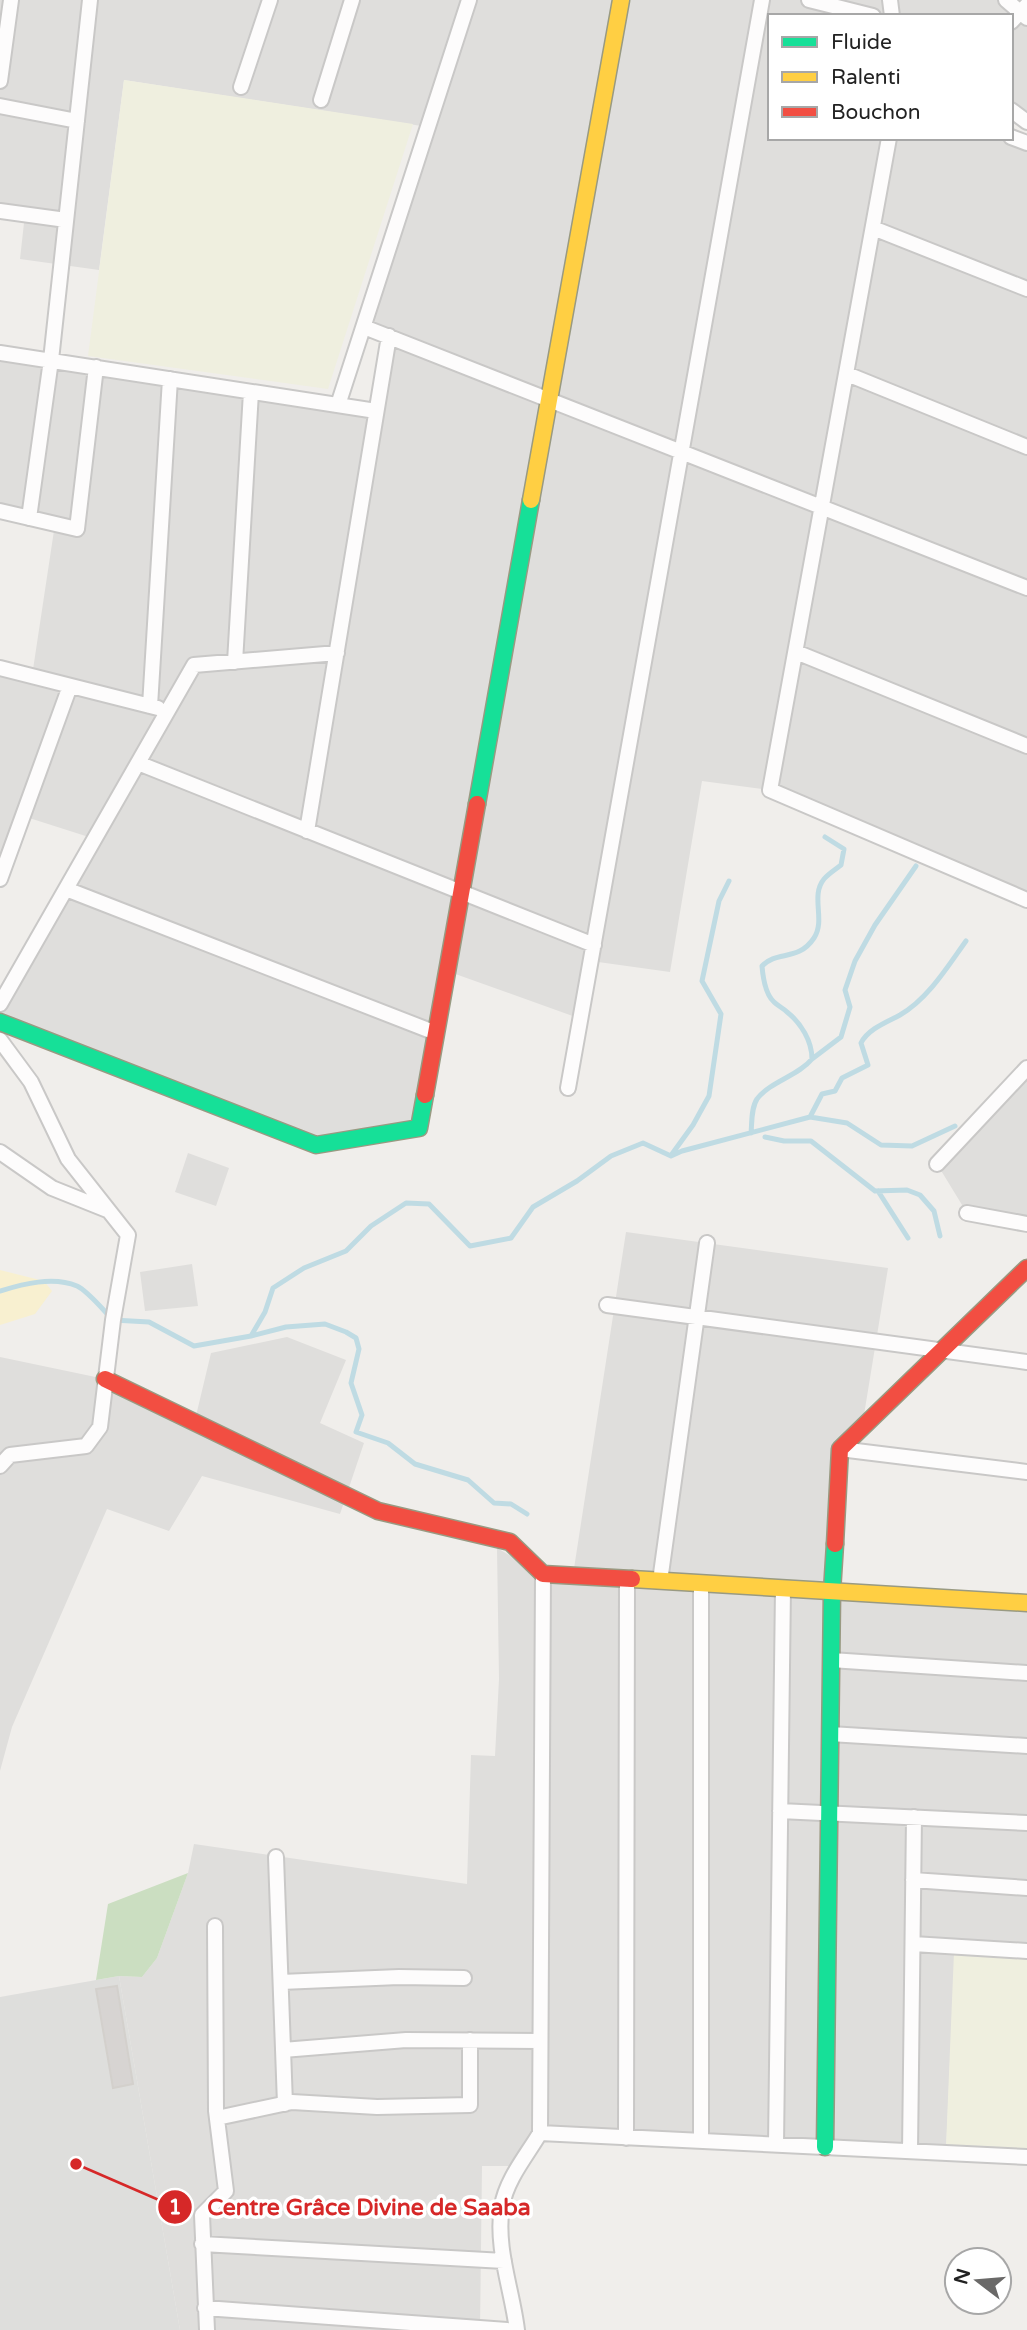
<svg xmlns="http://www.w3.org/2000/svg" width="1027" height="2330" font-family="'Varela Round',sans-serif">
	<rect width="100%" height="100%" fill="#f0eeeb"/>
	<!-- residential -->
	<path fill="#dfdedc" d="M0 0H1027V122L1011 110V16H770V138H1011L1027 143V900L770 790 702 781 670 972 591 961 581 1019 447 971 419 1128 316 1145 0 1022V1004L95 839 23 816 0 879V668L32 676 55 524 0 511V353L376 411 389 337 364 327 428 127 124 80 99 270 20 259 25 214 0 211Z
		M1027 1068V1224L967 1213 937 1164Z
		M188 1153 229 1168 216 1206 175 1192Z
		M626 1232 888 1268 862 1427 840 1449 832 1591 1027 1603V1951L955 1947 946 2153 540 2134 520 2166H482L480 2330H180L119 1976 142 1977 157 1958 188 1873 194 1844 467 1884 471 1755 495 1756 499 1679 497 1548 542 1574 573 1575Z
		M192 1264 198 1306 145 1311 140 1272Z
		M287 1337 346 1360 320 1423 364 1443 340 1514 202 1476 169 1531 107 1509 12 1727 0 1771V1357L105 1379 195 1420 211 1353Z"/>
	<!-- religious -->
	<path fill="#dededc" d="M119 1976 180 2330H0V1997Z"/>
	<!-- farmland -->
	<path fill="#efefdf" d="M124 80 413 124 328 389 88 356Z
		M954 1952 1027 1957V2152L946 2147Z"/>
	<!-- forest -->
	<path fill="#cbdec1" d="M188 1873 157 1958 142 1977 119 1976 96 1980 108 1904Z"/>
	<!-- sand -->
	<path fill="#f8f0d0" d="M0 1270 44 1281 52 1291 35 1314 0 1325Z"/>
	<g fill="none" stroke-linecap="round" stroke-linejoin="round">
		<!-- stream -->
		<path stroke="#bfdbe3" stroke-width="5" d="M812 1059 841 1037 850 1007 845 990 855 961 875 925 916 866
			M810 1117 847 1123 881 1145 912 1146 955 1126
			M751 1133C752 1123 751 1108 757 1099 771 1081 798 1076 812 1059 812 1041 801 1023 787 1012 783 1008 778 1006 774 1002 765 994 763 978 762 966 777 950 798 962 814 938 826 920 810 896 824 879 828 874 836 869 841 865L844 849 825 837
			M765 1137 784 1141H811L875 1191 907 1190 920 1195 934 1211 940 1236
			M672 1154 693 1125 709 1096 721 1014 702 981 719 901 729 881
			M878 1191 908 1238
			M0 1291C23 1284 53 1276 77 1286 88 1291 104 1311 113 1320L149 1322 194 1346 251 1336 286 1327 325 1324 346 1332 356 1338 359 1349 351 1383 362 1415 356 1432 388 1443 415 1464 468 1480 494 1503 511 1504 527 1514
			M251 1336 265 1312 273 1288 304 1268 346 1251 371 1226 406 1203 429 1204 470 1246 511 1238 533 1207 577 1181 611 1156 643 1143 671 1156 682 1151 810 1117 822 1094 835 1091 842 1078 868 1065 861 1043C868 1029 887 1022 900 1015 928 999 948 966 966 941"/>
	</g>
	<!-- building -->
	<path fill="#d7d4d2" stroke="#d3d0cc" stroke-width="2" d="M117 1986 133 2084 113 2088 96 1989Z"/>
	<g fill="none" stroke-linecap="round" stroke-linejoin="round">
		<defs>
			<path id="street" d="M809 0 873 16
				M890 0 892 16
				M1006 0 1027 18
				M1011 22 1027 5
				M0 81 11 0
				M241 87 270 0
				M321 100 352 0
				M0 106 77 121
				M1011 110 1027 122
				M1011 137 1027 143
				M889 138 770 790 1027 900
				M0 211 66 220
				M873 228 1027 289
				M364 327 1027 588
				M0 353 376 411
				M847 374 1027 447
				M338 405 469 0
				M0 511 77 529 96 367
				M29 518 51 360 90 0
				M796 652 1027 746
				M235 662 251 392
				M0 668 158 708
				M150 706 170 379
				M138 763 594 945
				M307 831 389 336
				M0 879 70 686
				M66 889 436 1033
				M0 1004 194 665 337 653
				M0 1040 31 1082 68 1159 128 1235 113 1320 100 1427 86 1446 10 1455 0 1466
				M568 1088 762 0
				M0 1152 52 1188 107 1210
				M937 1164 1027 1068
				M967 1213 1027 1224
				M607 1305 1027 1362
				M840 1449 1027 1472
				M660 1581 707 1243
				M831 1660 1027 1673
				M830 1734 1027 1746
				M780 1811 1027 1823
				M276 1857 285 2104
				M913 1880 1027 1888
				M913 1944 1027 1951
				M281 1982 399 1977 464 1978
				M283 2050 406 2040 540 2041
				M217 2118 292 2102 377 2107 470 2105V2040
				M540 2133 1027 2157
				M626 2138 627 1579
				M701 2141V1583
				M776 2145 783 1588
				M910 2151 914 1817
				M202 2244 504 2261
				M205 2308 507 2330
				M207 2330 202 2215 226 2191 216 2111 215 1926
				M517 2330C512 2289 495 2247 502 2206 506 2180 527 2155 540 2133L543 1574"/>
			<path id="fast" d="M477 804 531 500
				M0 1022 316 1145 419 1128 425 1095
				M825 2147 832 1591 835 1544"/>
			<path id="slow" d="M531 500 621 0
				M632 1579 1027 1603"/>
			<path id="jam" d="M425 1095 477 804
				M105 1379 378 1511 510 1542 543 1574 632 1579
				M835 1544 840 1449 1027 1268"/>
		</defs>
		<!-- street casing -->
		<use href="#street" stroke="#c9c8c7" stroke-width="18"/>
		<!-- fast casing -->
		<use href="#fast" stroke="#999a82" stroke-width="19"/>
		<!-- slow casing -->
		<use href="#slow" stroke="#999a82" stroke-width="19"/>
		<!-- jam casing -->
		<use href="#jam" stroke="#999a82" stroke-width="19"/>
		<!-- street -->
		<use href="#street" stroke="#fdfcfc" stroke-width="14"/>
		<!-- fast -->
		<use href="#fast" stroke="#16e098" stroke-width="16"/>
		<!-- slow -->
		<use href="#slow" stroke="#ffcf43" stroke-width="16"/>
		<!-- jam -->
		<use href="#jam" stroke="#f24e42" stroke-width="16"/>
	</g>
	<!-- callouts -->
	<path fill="none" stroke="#d62828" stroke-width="2.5" d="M76 2164L175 2207"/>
	<g fill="#d62828" stroke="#fff" stroke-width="2.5">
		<circle cx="76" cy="2164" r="7"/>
		<circle cx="175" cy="2207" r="18"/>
	</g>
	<g font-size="21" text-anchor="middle" font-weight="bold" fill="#fff">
		<text x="175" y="2214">1</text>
	</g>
	<g font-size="23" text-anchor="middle" font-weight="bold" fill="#d62828" stroke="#fff" stroke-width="7" stroke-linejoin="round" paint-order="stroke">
		<text x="369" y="2215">Centre Grâce Divine de Saaba</text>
	</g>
	<!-- legend -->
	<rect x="768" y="14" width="245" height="126" fill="#ffffff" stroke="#a7a7a7" stroke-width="2"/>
	<rect x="782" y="37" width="35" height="10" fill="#16e098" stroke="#a7a7a7" stroke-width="2"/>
	<text x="831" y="49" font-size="21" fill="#222222">Fluide</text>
	<rect x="782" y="72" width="35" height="10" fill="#ffcf43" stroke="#a7a7a7" stroke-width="2"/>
	<text x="831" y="84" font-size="21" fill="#222222">Ralenti</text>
	<rect x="782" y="107" width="35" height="10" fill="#f24e42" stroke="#a7a7a7" stroke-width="2"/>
	<text x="831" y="119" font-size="21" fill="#222222">Bouchon</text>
	<!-- north arrow -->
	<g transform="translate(978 2281) rotate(286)"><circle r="33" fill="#ffffff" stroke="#a7a7a7" stroke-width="2"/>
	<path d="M0-5L12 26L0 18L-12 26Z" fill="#6a6968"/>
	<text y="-10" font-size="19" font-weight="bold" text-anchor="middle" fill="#222222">N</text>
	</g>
</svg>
